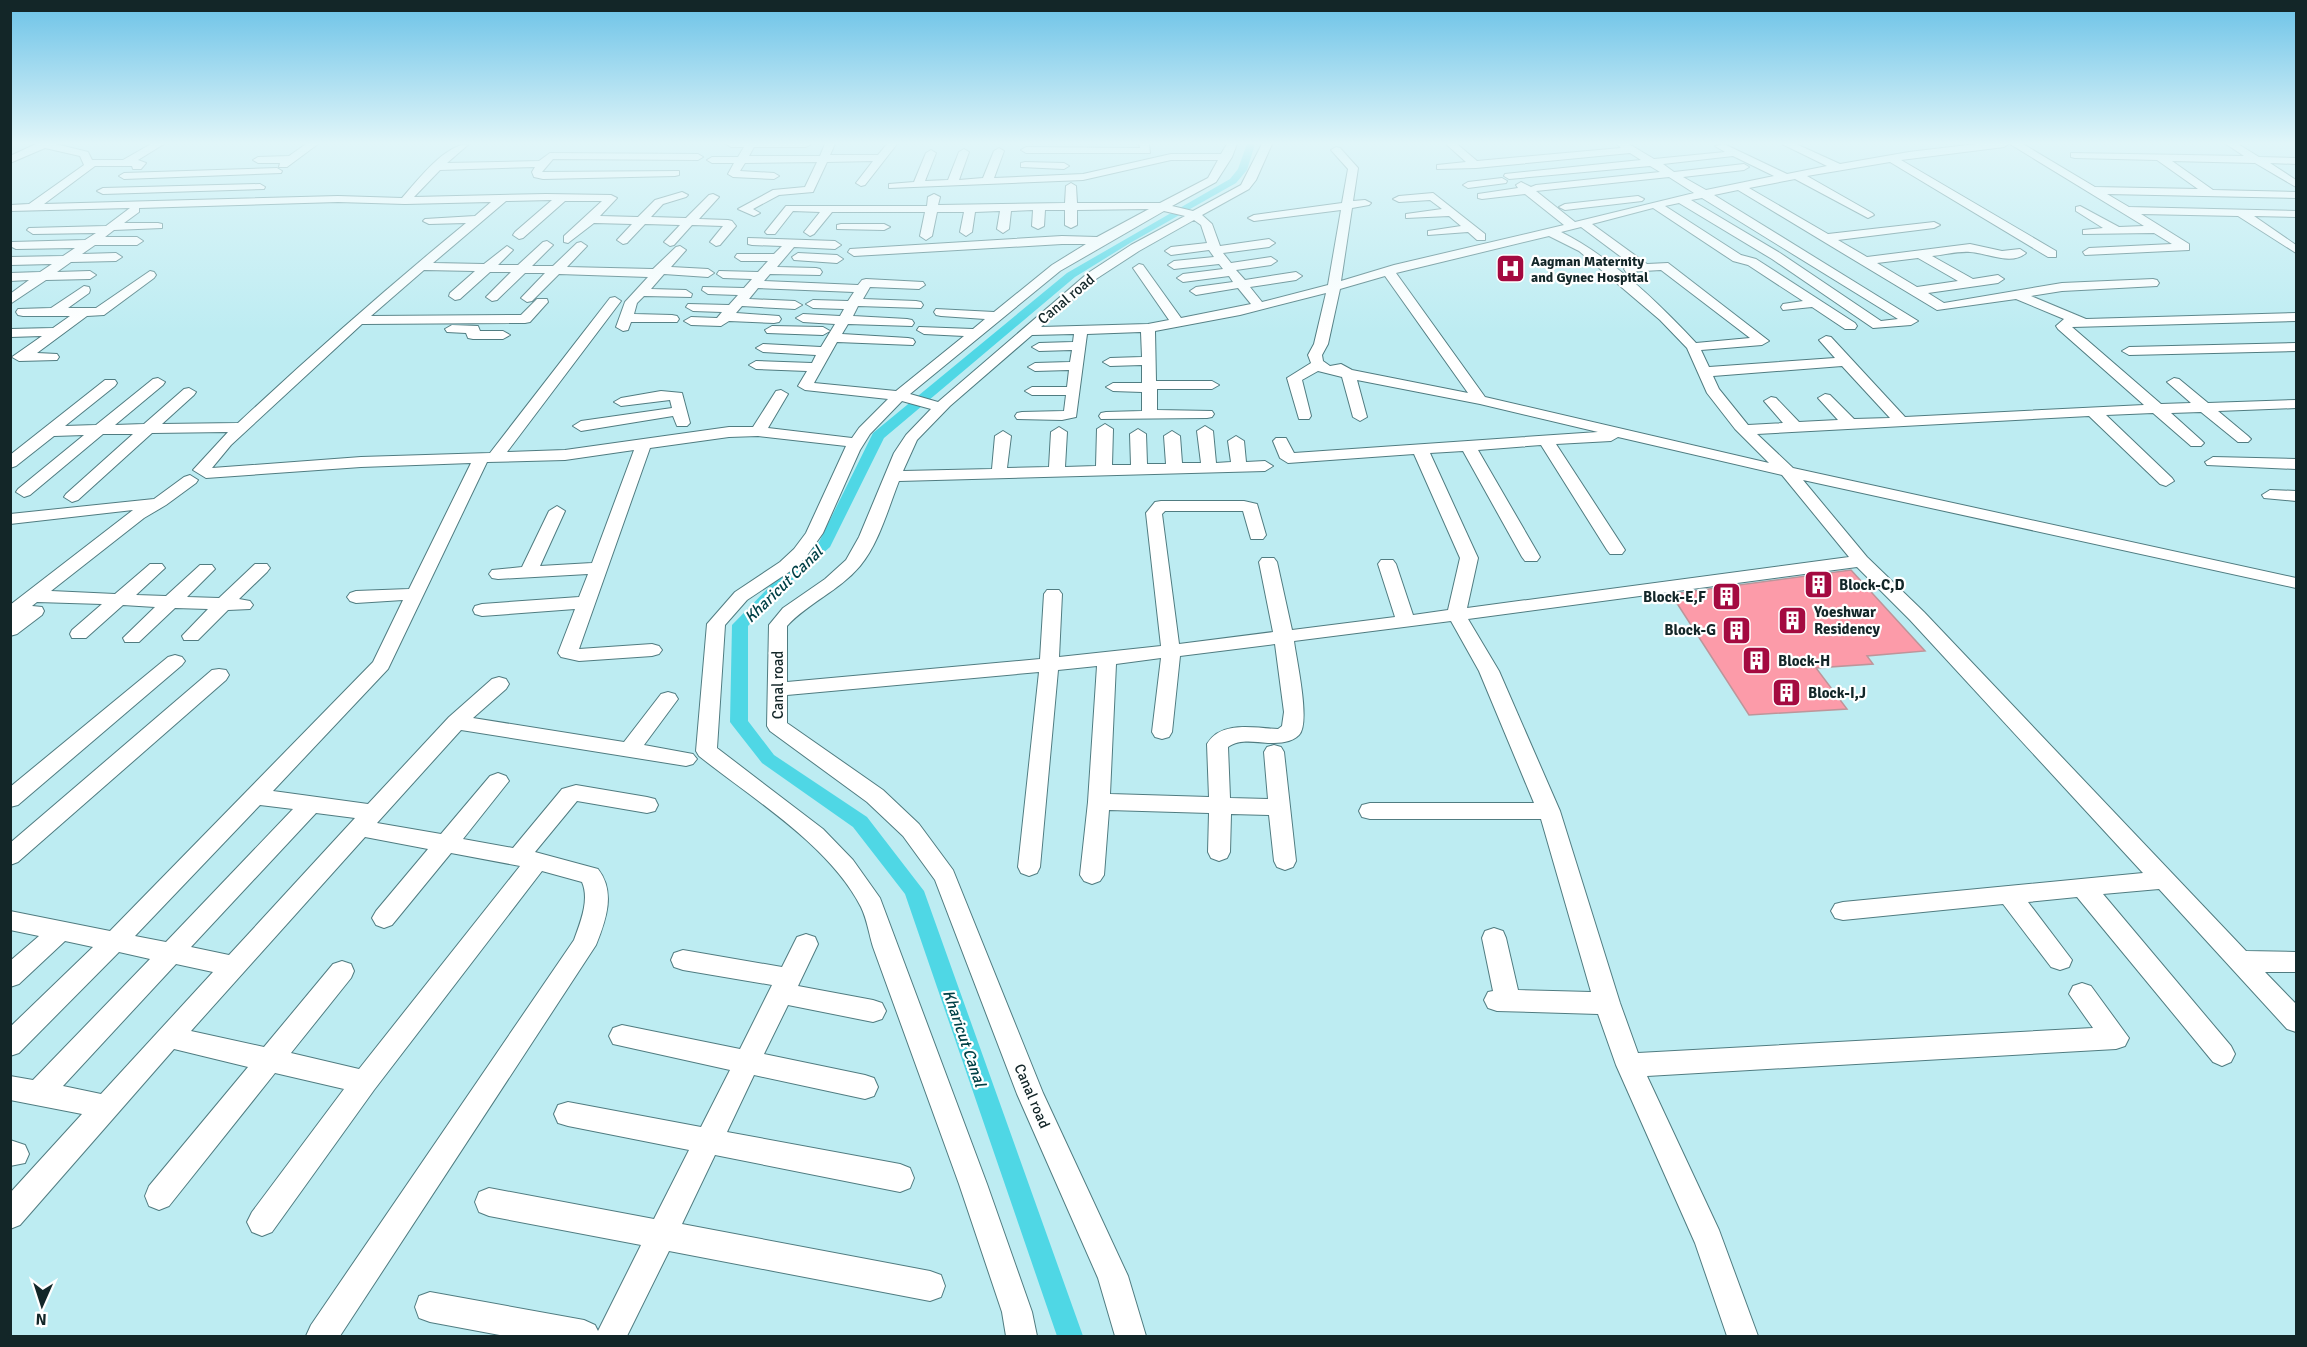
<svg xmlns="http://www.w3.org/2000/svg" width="2307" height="1347" font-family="Signika,sans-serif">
	<rect width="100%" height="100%" fill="#bdecf2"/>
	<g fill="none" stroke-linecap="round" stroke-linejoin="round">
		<!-- canal -->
		<path fill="#4fd7e5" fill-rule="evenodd" d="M1247 144H1255L1247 170 1236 183 1130 243 1075 277 884 438 830 547 787 585 748 626V721L774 755 867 817 924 891 1083 1336H1057L905 894 853 827 762 763 733 726 730 722 732 625 777 579 819 542 873 433 1067 273 1230 179 1238 169Z"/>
	</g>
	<!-- building -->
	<path fill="#fc9ba9" stroke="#bd959a" stroke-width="1.5" d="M1851 570 1925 651 1867 656 1873 664 1816 668 1847 709 1749 715 1671 594Z"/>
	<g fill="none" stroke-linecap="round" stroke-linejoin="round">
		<defs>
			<path id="minor" d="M36 144H56L88 152 92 160H123L151 144H164L138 160 146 163 141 169H133L132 166H95L44 204 338 196 402 198C418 180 445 144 469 144L447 163 539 161 550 153 698 154 703 157 698 160 553 159 542 172 679 171V175L675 176 543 179 534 177 532 172 535 167 440 170 414 197 546 194 611 195 617 198 600 216 638 217 655 200 682 192 688 195 686 197 663 204 651 217 686 218 709 195 713 194 719 197 699 219 728 220 732 221 736 226 720 245 716 246 710 242 723 226 692 225 674 245 670 246 664 242 680 225 645 224 627 243 623 244 617 240 632 224 594 223 568 243 564 242V236L602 201H565L523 238 519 239 513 235 515 232 552 200 506 201 433 263 484 264 507 246 513 250 498 265H518L543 242 547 241 553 245 532 266H553L577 243 581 242 587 246 567 267 653 269 676 247 680 246 686 250 671 267 708 269 714 273 708 277 664 274 651 289 686 290 692 294 691 297 644 296 637 303 634 314 672 315 677 316 679 319 677 322H631L628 330 623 331 616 327 625 302 648 277 559 274 532 301 527 302 521 298 545 273H525L497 300 492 301 486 297 511 272H490L460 299 455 300 449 296 450 293 475 271 424 270 371 316 521 315 537 299H547L548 302 530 322 525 323 362 324 231 445 212 468 361 457 490 453 610 298 615 297 621 301 507 452 565 450 729 427H753L776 391 781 390 788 394 768 428 852 438 859 428 888 399 805 390 798 386 807 371 756 369 749 365 756 361 812 363 816 355 763 352 756 348 763 344 821 347 835 324 803 322 796 318 803 314 840 316 844 309 813 308 806 304 813 300 848 301 854 292 758 288 749 299 795 301 802 305 795 309 742 306 736 313 779 316 781 319 779 322 774 323 729 321 721 326 691 325 684 321 691 317 717 318 722 312 693 311 686 307 688 304 729 305 738 295 708 294 702 290 703 287 744 288 752 279 723 278 717 274 719 271 758 272 768 261H741L735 257 737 254H774L782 246 752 245 748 244V238L835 241 841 245 835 249 794 247 777 267 816 268 820 269 822 272 820 275 770 274 764 281 858 285 862 280 866 279 923 282 925 285 919 289 870 287 863 299 916 301 921 302 923 305 921 308 858 306 853 316 907 319 912 320 914 323 912 326 848 324 842 334 908 338 913 339 915 342 913 345 837 342 814 383 896 391 964 336 924 334 917 330 919 327 973 329 985 319 941 316 936 315 934 312 936 309 994 312 1052 265 1086 244H1062L854 256 848 252 850 249 1062 236 1097 237 1149 209 1077 210V225L1071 228 1065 225V210H1045L1044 226 1038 229 1032 226 1033 210 1011 211 1009 229 1003 233 997 229 1000 211 975 212 972 232 966 236 960 232 964 212H937L932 236 926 240 920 236 925 212H832L814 234 810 236 804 232 820 212 793 211 775 234H767L765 232 786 206H927L928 197 934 194 940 197 938 205 1065 203 1066 186 1071 183 1076 186 1077 203H1160L1208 178 1218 160H1171L1083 180 889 188V184L914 182 926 153 931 150 936 153 925 181 948 180 959 152 964 149 969 152 959 180 983 178 994 151 999 148 1004 151 994 178 1083 174 1171 154H1221L1227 144H1237L1232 157 1216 182 1172 206 1193 211 1241 185 1262 144H1272L1256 180 1249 189 1202 215 1212 224 1220 246 1269 239 1275 243 1269 247 1223 253 1231 263 1271 257 1277 261 1271 265 1236 270 1245 280 1296 272 1302 276 1296 280 1250 287 1262 302 1328 285 1341 210 1254 221 1248 218 1254 215 1342 203 1348 169 1331 150 1336 147 1340 148 1358 168 1353 201 1365 200 1371 203 1369 205 1352 208 1341 281 1394 265 1564 225 1525 194 1482 199 1478 198V194L1518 188 1516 185 1521 182 1531 187 1536 185 1660 172 1650 166 1509 179 1504 176 1505 174 1641 160 1630 153 1476 168 1437 169V165L1466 162 1446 144H1457L1477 161 1621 148 1617 144H1629L1654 159 1725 152 1715 146 1724 144 1787 174 1827 166 1782 144H1796L1840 164 1909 152 1976 144H2009L2004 147 1901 160 2056 251V257H2048L1890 162 1807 176 1872 213 1874 215 1868 218 1795 179 1749 188 1828 234 1934 222 1940 225 1934 228 1838 240 1867 257 1970 244 2002 251 2020 249 2026 253C2011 266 1988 253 1970 252 1958 251 1944 255 1932 256L1973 279 1998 275 2004 279 1998 283 1928 293 1944 303 2062 283 2153 279 2157 280 2159 283 2157 286 2062 291 2031 296 2086 319 2296 313V321L2072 327 2161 404 2191 403 2167 382 2174 378 2179 379 2208 403 2296 400V408L2218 411 2248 436 2251 439 2248 442H2238L2201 412 2171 413 2201 440 2204 443 2201 446H2191L2153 413 2106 415 2172 478 2174 481 2166 486 2160 484 2089 416 1757 434 1793 468 2296 578V588L1803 480 1867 557 1924 612 2246 951 2296 952V972H2265L2296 1004V1032L2287 1029 2159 889 2103 894 2231 1046 2235 1054 2231 1062 2222 1066 2213 1062 2077 897 2028 902 2072 960 2069 967 2060 970 2051 967 2003 904 1843 920 1835 918 1831 911 1835 904 1843 902 2143 873 1910 620 1857 567 1468 619 1499 671 1560 811 1620 1003 1638 1053 2093 1028 2069 994 2073 986 2082 983 2091 986 2129 1038 2125 1046 2116 1049 1647 1076 1719 1230 1758 1336H1727L1695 1243 1616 1065 1598 1014 1497 1011 1488 1008 1484 1000 1488 992 1493 991 1482 938 1485 931 1494 928 1503 931 1506 938 1518 990 1591 992 1541 819H1370L1362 817 1359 811 1362 805 1370 803H1534L1479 671 1451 621 1294 641C1296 658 1311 723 1299 735 1291 743 1279 743 1268 743 1254 742 1240 739 1228 747L1230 798 1268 799 1264 752 1267 747 1274 745 1281 747 1284 752 1296 861 1293 867 1285 870 1277 867 1274 861 1269 815 1231 814 1230 852 1227 858 1219 861 1211 858 1208 852 1209 813 1109 810 1104 875 1100 881 1092 884 1084 881 1080 875 1088 802 1097 666 1058 670 1040 867 1037 873 1029 876 1021 873 1018 867 1039 672 787 695V723L883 790 919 824 953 870 1043 1093 1128 1276 1146 1336H1115L1098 1278 1017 1094 935 880 903 836 867 802 770 731 767 726 769 625 783 608 825 579 846 560 859 537 894 453 906 435 931 409 902 401 870 434 860 450 823 533 806 557 792 570 747 600 725 625 717 748 823 829 853 860 880 898 987 1184 1032 1312 1037 1336H1006L1002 1312 959 1184 873 947C869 934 867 919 861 907 829 845 753 799 699 756L696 751 707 624 735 592 780 562 794 549 806 533 846 446 758 436 729 437 650 448 579 649 652 644 659 646 662 650 659 654 652 656 579 661 561 657 558 653 575 609 482 616 475 614 473 610 475 606 482 604 579 597 588 574 498 579 492 578 489 574 492 570 522 567 549 511 557 506 565 511 540 566 592 563 634 450 565 460 487 462 388 669 273 791 368 804 449 717 492 679 499 677 506 679 509 684 506 689 473 718 624 742 661 694 668 692 675 694 678 699 644 745 693 754 697 759 693 764 686 766 461 730 377 823 441 834 490 776 498 773 506 776 509 781 463 839 513 848 562 789 576 785 647 797 655 799 658 805 655 811 647 813 577 801 535 852 598 869C616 892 606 920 596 945L340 1336H306L311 1325 574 940C580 923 590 900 582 882L542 871 374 1090 272 1232 262 1236 252 1232 247 1222 252 1212 344 1089 275 1073 169 1206 159 1210 149 1206 145 1196 149 1186 248 1067 174 1049 20 1225 10 1229V1193L82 1114 10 1100V1076L33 1080 150 959 119 952 19 1053 10 1056V1027L93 947 65 941 19 984 10 987V961L39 936 10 930V911L110 931 373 662 403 600 356 603 350 601 347 597 350 593 356 591 409 589 471 463 361 467 206 478 193 470 228 432 152 433 78 500 72 502 64 497 66 494 133 434H103L30 495 24 497 16 492 18 489 84 435 54 436 16 466 10 468V455L105 380H115L117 383 115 386 65 426 96 425 153 379 158 378 165 382 163 385 115 425 144 424 184 389 189 388 196 392 194 395 162 424 238 423C312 354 388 287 466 223L429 224 423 221 425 219 475 216 491 202 405 204 338 202 139 208V212L124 223H158L162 224V228L114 230 105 237H137L143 241 137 245H95L82 254 116 253 122 257 116 261 71 262 57 272 90 271 96 275 90 279 46 280 10 304V294L29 280 10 281V273L40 272 52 264 10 265V257L63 256 75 248 16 249 10 246 12 242 85 240 96 233 33 234 27 230 29 228 106 226 130 208 10 211V205L29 204 84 165 80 156 45 148 10 163V156ZM1733 156 1774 176 1706 190 1683 177 1744 170 1749 167 1744 164 1674 172 1663 164ZM1669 177 1694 193 1575 222 1536 191ZM1738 190 1937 310 2016 299 2064 319 2056 326 2058 329 2144 405 1905 417 1831 337 1826 336 1819 340 1835 358 1709 367 1701 350 1762 345 1769 341 1668 263 1647 264 1592 224 1653 208 1733 261 1748 265 1803 301 1783 304 1781 307 1783 310 1812 307 1845 329H1855L1857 326 1855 323 1756 259 1741 255 1665 206 1679 203 1772 259 1873 328 1911 325 1918 321 1714 195ZM1702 198 1898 319 1881 321 1780 253 1691 200ZM1164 211 1185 216 1131 245 1088 273 938 402 910 394 1060 271ZM1194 220 1201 225 1207 243 1171 247 1165 251 1171 255 1209 250 1214 257 1174 261 1168 265 1174 269 1219 264 1223 269 1183 274 1177 278 1183 282 1229 276 1233 282 1196 287 1190 291 1196 295 1238 288 1251 304 1181 318 1143 265 1139 264 1133 268 1169 320 1148 324 1041 327 1096 279 1139 251ZM1581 227 1632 265 1626 266 1624 269 1626 272 1661 270 1750 338 1696 343C1658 302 1611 257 1561 232ZM1549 236 1579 251 1660 320 1687 348 1707 393 1735 429 1769 463 1485 397 1396 273ZM1918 258 1958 281 1917 287 1877 263ZM1385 276 1468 393 1352 370 1341 364 1330 366 1323 361 1322 355 1328 344 1340 289ZM1326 293 1314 344 1308 355 1311 363 1287 378 1299 419H1309L1311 416 1302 380 1318 371 1342 377 1353 417 1360 421 1367 417 1357 380 1480 404 1598 432 1294 453 1286 438H1276L1273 441 1280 458 1288 463 1414 454 1460 558 1448 610 1413 615 1396 564 1393 560H1381L1378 564 1395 617 1292 630 1277 562 1274 558H1262L1259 562 1273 632 1179 644 1162 514 1165 511H1243L1251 539H1263L1266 535 1257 504 1244 501H1161L1155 502 1146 513 1161 646 1059 657 1062 594 1059 590H1047L1044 594 1040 659 787 682V626C808 603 839 591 860 566 879 543 888 509 899 481L1265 471 1273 466 1265 461 1246 462 1244 441 1236 436 1228 441 1231 462 1216 463 1213 431 1205 426 1197 431 1201 463H1182L1180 436 1172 431 1164 436 1166 464H1147L1146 434 1138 429 1130 434 1131 465H1112L1113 429 1105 424 1097 429 1096 466 1065 467 1067 432 1059 427 1051 432 1049 467 1007 468 1011 436 1003 431 995 436 992 469 903 471 917 440 950 406 1032 335 1074 334 1073 342 1039 343 1032 347 1039 351 1072 350 1070 362 1035 363 1028 367 1035 371 1069 370 1067 387H1032L1025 391 1032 395H1066L1064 411 1022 412 1017 413 1015 416 1017 419 1062 420 1076 417 1087 334 1141 332 1142 357 1110 358 1103 362 1110 366 1142 365V383H1113L1106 387 1113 391 1142 392V411L1106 412 1101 413 1099 416 1101 419 1207 418 1212 417 1214 414 1212 411 1157 410V389H1212L1219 385 1212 381H1156L1155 331 1240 315ZM1842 366 1890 418 1854 419 1830 395 1825 394 1818 398 1838 420 1799 422 1776 398 1771 397 1764 401 1783 423 1748 425 1719 389 1713 376ZM1618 437 1782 475 1849 557 1467 608 1478 558 1430 453 1463 451 1522 557 1525 561H1537L1540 557 1478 450 1541 445 1607 550 1610 554H1622L1625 550 1556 444 1611 441ZM1275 644 1284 712 1282 726 1278 729C1254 728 1221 720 1207 744L1209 797 1110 794 1116 664 1161 658 1152 732 1155 737 1162 739 1169 737 1172 732 1180 656ZM260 805 293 809 166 942 135 936ZM316 813 355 818 229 955 191 947ZM365 837 428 849 376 911 372 918 376 925 384 928 392 925 451 853 520 866 359 1069 291 1053 351 978 354 971 351 964 342 961 333 964 264 1047 191 1031ZM176 964 213 972 101 1094 63 1086Z
				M306 144H318L287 167H279L280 163H258L253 160 258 157 289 156Z
				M726 144H811L806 147H754L749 156H820L825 144H835L830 155H878L887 144H897L865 185 861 186 856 183 873 161 827 162 813 192 779 195 753 209 760 213 754 216 738 209 773 190 805 187 817 162 745 163 740 171 774 173 779 176 774 179 733 177 728 174 734 163H712L707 160 712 157H738L744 147H731Z
				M1139 144H1149L1150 153H1026L1021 150 1026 147 1140 148Z
				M2010 144H2023L2095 187 2198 189 2157 160 2075 158 2071 157V153L2244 156 2226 144H2238L2259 157 2296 158V164L2270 163 2296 180V187L2255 163 2172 161 2213 190 2296 192V198L2107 194 2129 207 2296 211V217L2254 216 2296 245V253L2238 216 2141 214 2189 244V250L2085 255 2083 252 2089 248 2172 244 2154 233 2083 234V230L2103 228 2076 211V207L2080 206 2119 227 2144 226Z
				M1025 162 1064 163 1069 166 1064 169 1021 167V163Z
				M277 168 282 171 281 173 124 179 119 176 124 173Z
				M1502 178 1507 181 1506 183 1468 188 1463 185 1468 182Z
				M260 184 265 187 264 189 103 194 97 191 103 188Z
				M1433 193 1485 234V240H1477L1468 232 1428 235V231L1461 226 1449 216 1406 218V214L1442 209 1430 200 1399 202 1393 199 1399 196Z
				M1638 196 1644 199 1642 201 1565 210 1559 207 1565 204Z
				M841 224H884L890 227 884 230 837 229V225Z
				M798 253 837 255 843 259 837 263 794 260 792 257Z
				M150 271 154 272 156 275 154 278 104 315 87 316 37 353 57 354 59 357 57 360 19 361 12 357 42 336 10 337V329L53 328 70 316H23L18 315 16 312 18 309 51 308 84 286 89 287 90 290 89 293 68 308H96Z
				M452 325 478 326 480 331H503L510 335 503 339H473L468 338 466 333 447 332 445 329Z
				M772 326 823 327 830 331 823 335 767 333 765 330Z
				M2296 343V351L2129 355 2122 351 2129 347Z
				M661 391 682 393 690 423 687 426H677L673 416 581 431 573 426 581 421 672 408 670 400 621 406 614 402 621 398Z
				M2213 457 2296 459V469L2207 465 2205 462Z
				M190 475 198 480 196 483 166 505 144 518 51 591 115 594 150 564H162L165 568 136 595 166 596 200 565H212L215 569 187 597 219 598 255 564H267L270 568 267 572 239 599 250 601 253 605 250 609 228 610 198 640H184L182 636 208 609 175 608 139 642H125L123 638 155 607 123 605 86 638H72L70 634 72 630 102 604 37 602 32 606 42 607 44 611 42 615 17 634 10 636V605L133 510 10 524V514L154 499 184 477Z
				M2270 490 2296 491V501L2264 498 2262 495Z
				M175 655 182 657 185 661 182 665 18 805 10 807V787L168 657Z
				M219 669 226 670 229 675 226 680 18 862 10 865V843L212 670Z
				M806 934 815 937 818 944 798 986 873 1000 882 1003 886 1011 882 1019 873 1022 788 1005 764 1054 865 1075 874 1078 878 1087 874 1096 865 1099 754 1075 727 1132 900 1164 910 1168 914 1178 910 1188 900 1192 715 1155 682 1224 930 1271 941 1275 945 1286 941 1297 930 1301 669 1251 627 1336H505L430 1322 419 1318 415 1307 419 1296 430 1292 584 1320 595 1325 598 1331 641 1245 489 1216 479 1212 475 1202 479 1192 489 1188 654 1219 689 1150 568 1126 558 1123 554 1114 558 1105 568 1102 701 1127 730 1070 613 1044 609 1036 613 1028 622 1025 740 1049 772 985 683 970 674 967 671 960 674 953 683 950 782 967 797 937Z
				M10 1140 25 1145 29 1154 25 1163 10 1166Z"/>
		</defs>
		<!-- minor casing -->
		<use href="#minor" stroke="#507c81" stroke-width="2"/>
		<!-- minor -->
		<use href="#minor" fill="#fff" fill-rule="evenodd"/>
	</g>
	<!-- sky -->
	<linearGradient id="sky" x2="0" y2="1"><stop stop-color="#6bc2e7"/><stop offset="0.43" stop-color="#e1f6f9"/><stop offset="1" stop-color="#e1f6f9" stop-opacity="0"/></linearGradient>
	<rect width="2307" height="333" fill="url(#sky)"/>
	<!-- icons -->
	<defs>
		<symbol id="hospital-square" viewBox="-11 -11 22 22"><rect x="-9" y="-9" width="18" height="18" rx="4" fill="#a40a40" stroke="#fff"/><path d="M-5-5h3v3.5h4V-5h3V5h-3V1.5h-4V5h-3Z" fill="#fff"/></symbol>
		<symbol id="building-square" viewBox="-11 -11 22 22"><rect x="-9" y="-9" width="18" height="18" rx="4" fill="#a40a40" stroke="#fff"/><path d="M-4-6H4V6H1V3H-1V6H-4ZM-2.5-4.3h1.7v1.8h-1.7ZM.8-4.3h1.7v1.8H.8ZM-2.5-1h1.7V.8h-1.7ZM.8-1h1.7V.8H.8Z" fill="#fff"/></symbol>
	</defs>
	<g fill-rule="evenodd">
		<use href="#hospital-square" x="1494" y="252" width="33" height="33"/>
		<use href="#building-square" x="1802" y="568" width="33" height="33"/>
		<use href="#building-square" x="1710" y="580" width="33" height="33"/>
		<use href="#building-square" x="1776" y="604" width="33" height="33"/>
		<use href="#building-square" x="1720" y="614" width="33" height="33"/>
		<use href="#building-square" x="1740" y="644" width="33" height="33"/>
		<use href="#building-square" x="1770" y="676" width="33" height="33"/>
	</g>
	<g text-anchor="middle" stroke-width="4.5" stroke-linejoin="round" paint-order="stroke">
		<!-- far-poi labels -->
		<g font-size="14" font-weight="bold" fill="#132628" stroke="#fff" text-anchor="start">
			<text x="1531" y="266">Aagman Maternity<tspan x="1531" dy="16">and Gynec Hospital</tspan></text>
		</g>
		<!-- street labels -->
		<g font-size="15" fill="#132628" stroke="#fff">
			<text transform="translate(1066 299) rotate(-40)" y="5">Canal road</text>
			<text transform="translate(778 685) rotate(-90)" y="5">Canal road</text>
			<text transform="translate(1032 1096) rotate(67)" y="5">Canal road</text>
		</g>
		<!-- poi labels -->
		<g font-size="15" font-weight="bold" fill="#132628" stroke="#fff" text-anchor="start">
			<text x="1839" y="590">Block-C,D</text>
			<text x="1706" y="602" text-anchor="end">Block-E,F</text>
			<text x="1814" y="617">Yoeshwar<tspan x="1814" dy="17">Residency</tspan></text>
			<text x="1716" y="635" text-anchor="end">Block-G</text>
			<text x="1778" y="666">Block-H</text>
			<text x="1808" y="698">Block-I,J</text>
		</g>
		<!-- water labels -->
		<g font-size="16" font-style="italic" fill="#004046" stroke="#fff">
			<text transform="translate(783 584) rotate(-44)" y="6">Kharicut Canal</text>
			<text transform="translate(965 1038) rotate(71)" y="6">Kharicut Canal</text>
		</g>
	</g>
	<!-- border -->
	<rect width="2307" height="1347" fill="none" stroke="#132628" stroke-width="24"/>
	<!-- north arrow -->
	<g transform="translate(42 1305) rotate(183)" stroke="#ffffff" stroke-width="4.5" paint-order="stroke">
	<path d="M0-4.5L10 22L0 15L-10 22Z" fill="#132628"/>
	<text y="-9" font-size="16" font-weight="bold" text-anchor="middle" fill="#132628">N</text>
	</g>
</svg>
